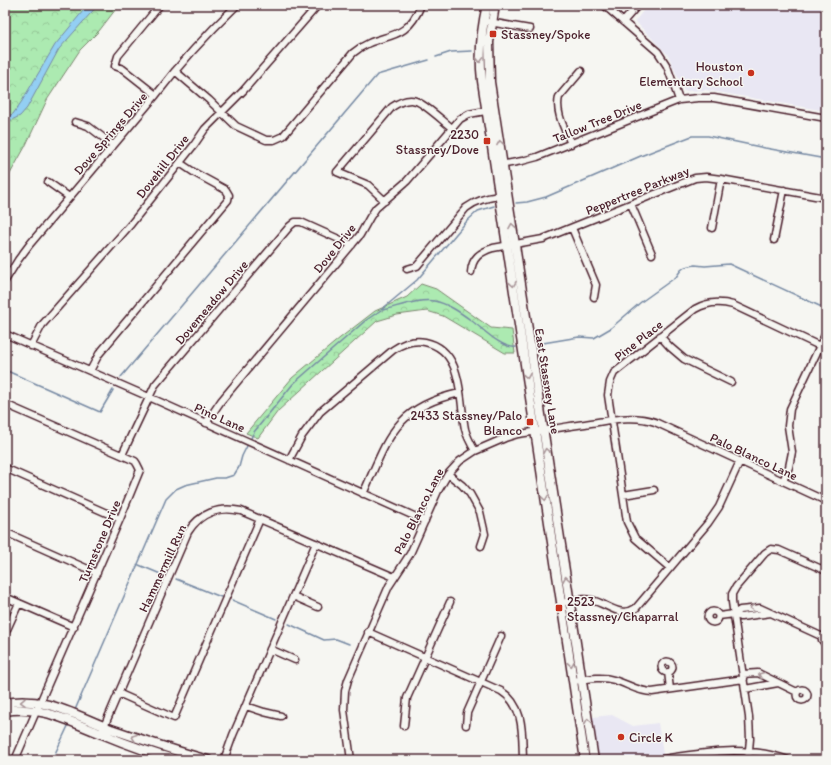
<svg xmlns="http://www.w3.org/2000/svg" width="831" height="765" font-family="Itim,sans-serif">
	<defs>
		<pattern id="forest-crowns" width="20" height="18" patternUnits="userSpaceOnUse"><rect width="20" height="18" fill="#aceab1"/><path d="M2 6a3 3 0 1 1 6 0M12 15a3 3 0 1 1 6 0" fill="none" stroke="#96c898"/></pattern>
	</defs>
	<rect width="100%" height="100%" fill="#f6f6f2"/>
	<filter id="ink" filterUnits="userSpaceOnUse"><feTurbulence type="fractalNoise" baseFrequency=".025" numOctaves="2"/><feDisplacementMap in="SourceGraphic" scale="8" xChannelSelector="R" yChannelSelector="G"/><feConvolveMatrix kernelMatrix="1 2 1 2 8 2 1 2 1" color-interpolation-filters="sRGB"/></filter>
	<g filter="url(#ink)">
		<!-- built -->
		<path fill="#e9e7f3" d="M648 5H826V111L706 90 684 91 668 55 635 21Z
			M612 715 633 726 658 723 664 760H599L592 717Z"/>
		<!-- forest -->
		<path fill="url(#forest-crowns)" stroke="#7b846e" d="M5 5H119L99 31 80 50 47 100 25 147 5 183Z
			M421 284 436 289 491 328 512 330 515 353H505L443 316 427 311 397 315 377 321 278 411 258 438 246 433 292 378 340 338 375 311 407 297Z"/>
		<!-- water -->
		<path fill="#93cff3" stroke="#7689a3" d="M88 5H98L59 49 27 108 20 116 5 123V117L13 114 22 101 55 45Z"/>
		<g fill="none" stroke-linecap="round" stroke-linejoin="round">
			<!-- stream -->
			<path stroke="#7689a3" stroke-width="1.5" d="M436 57 451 52 472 51
				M516 203 527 202 546 197 643 155 692 136H708L765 148 826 159
				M383 310C397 307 420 298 434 301 447 303 461 313 472 321 483 329 502 349 516 347
				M537 344 579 337 594 338 611 328 641 302 676 277 681 270 685 267 695 265 705 266 729 264 826 309
				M5 370 100 412 113 390
				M121 377 377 75 429 60
				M250 440 254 432 293 384 365 321 381 310 417 280 467 221 478 211 494 206
				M139 565 163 575
				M176 579 221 597
				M232 600 276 619
				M289 624 324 640 336 639 349 644
				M75 710 166 499 176 489 185 485 216 478H225L234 475 239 467 242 456 248 444
				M52 760 69 724"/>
			<defs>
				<path id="minor" d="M604 5 658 52 667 66 679 100
					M489 22 530 29
					M623 22 638 5
					M175 71 209 100 236 126 266 140H274L283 136 353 53C380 30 405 46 421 5
					M156 95 123 69 115 66 118 56 160 5
					M75 122 88 126 113 145
					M571 144C565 129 555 113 559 97L581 71
					M500 165 522 161 537 157 679 100 698 98H714L826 118
					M48 182 69 197
					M385 201 368 185 337 172 392 107C398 103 408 98 416 101 425 104 444 122 452 128
					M631 204 652 254
					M572 228 596 285 594 297
					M712 228 721 179
					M774 240 784 190
					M407 269 417 266 466 208C477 200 486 198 499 196
					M471 272C472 258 480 252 493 248L543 239 695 178 706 177 721 179 826 198
					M5 281 18 260 30 244 156 95C181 62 208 33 237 5
					M5 334 149 397 425 521
					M660 336 670 347 684 359 731 382
					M31 346 42 325 131 224 194 145 205 129 243 91 318 5
					M90 371 99 354 228 200 229 195 226 190 195 173 180 163
					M5 404 135 461 137 464 140 470 120 519 15 760
					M206 423 221 401 360 235 370 217 376 208 407 181 460 119 469 114 491 110
					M122 455 155 385 290 226 295 222H301L352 245
					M289 460 302 436 320 412 393 350C403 343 414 340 425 342 464 350 459 399 465 429 467 437 471 444 475 451
					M5 468 120 519
					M448 474 462 485 470 494 480 512 485 534 481 546
					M783 481 789 467 792 452 788 426 790 409 826 333
					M363 494C388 439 394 407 460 393
					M623 495 654 490
					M5 532 97 573
					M670 568 635 538 627 522 608 395 610 382 614 373 695 309C707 302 719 301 733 305L826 349
					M293 596 318 607
					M5 597 74 627
					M566 602C574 600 583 598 591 600 607 603 620 619 636 608L708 523 719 507 740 461
					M707.5 617a5.5 5.5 0 1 1 11 0a5.5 5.5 0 1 1-11 0Z
					M734 614 741 617 771 613
					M719 616 734 614 740 610 760 608 823 637
					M368 632 501 691C525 706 522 735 523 760
					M5 634 19 603
					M825 635 822 640 826 645
					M270 649 295 660
					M661.5 667a5.5 5.5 0 1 1 11 0a5.5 5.5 0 1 1-11 0Z
					M668 672 670 689
					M743 674 758 673 797 692
					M573 681C587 679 601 676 614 680 628 684 638 692 652 692L744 679
					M745 689 778 683
					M796.5 695a5.5 5.5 0 1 1 11 0a5.5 5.5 0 1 1-11 0Z
					M118 693 174 718 260 519
					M246 706 264 712 281 716
					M466 725 467 713 501 636
					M404 726 407 698 450 602
					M103 729 188 532C200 513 219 506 241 511L394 577
					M5 760H6
					M224 760 233 735 316 543
					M351 760 344 710 345 691 348 680 389 586 410 554 438 491 448 474 460 461 475 451 505 438 518 434C541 431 563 427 585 424 608 421 632 414 655 422L826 501
					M656 760C702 753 743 744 788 760
					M711 760 728 759 751 760
					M748 760 750 739 749 717 732 602V594L736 587 765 553 771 549 779 550 826 571"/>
				<path id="major" d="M487 5C481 30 479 55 482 81L585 760
					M495 5 489 42 490 82 594 760
					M5 703C46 696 74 715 111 729 143 740 175 751 208 760
					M5 711C42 705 68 721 102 734 126 744 151 753 177 760"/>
			</defs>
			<!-- minor casing -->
			<use href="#minor" stroke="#4a1f2b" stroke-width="9"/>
			<!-- major casing -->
			<use href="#major" stroke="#4a1f2b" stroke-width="11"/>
			<!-- minor -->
			<use href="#minor" stroke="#f6f6f2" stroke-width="6"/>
			<!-- major -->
			<use href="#major" stroke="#f6f6f2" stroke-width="8"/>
		</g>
		<!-- one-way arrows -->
		<defs><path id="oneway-chevron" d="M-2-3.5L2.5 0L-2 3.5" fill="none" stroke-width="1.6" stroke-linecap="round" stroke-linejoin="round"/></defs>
		<g stroke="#a99598">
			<use href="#oneway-chevron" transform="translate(480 60) rotate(88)"/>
			<use href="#oneway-chevron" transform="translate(500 143) rotate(-99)"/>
			<use href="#oneway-chevron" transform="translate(512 226) rotate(-99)"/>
			<use href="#oneway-chevron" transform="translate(513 284) rotate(81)"/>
			<use href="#oneway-chevron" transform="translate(527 376) rotate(81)"/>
			<use href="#oneway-chevron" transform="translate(546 451) rotate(-99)"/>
			<use href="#oneway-chevron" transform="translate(545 498) rotate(81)"/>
			<use href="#oneway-chevron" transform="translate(566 579) rotate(-99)"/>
			<use href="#oneway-chevron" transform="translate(752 608) rotate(176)"/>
			<use href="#oneway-chevron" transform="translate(571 664) rotate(81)"/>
			<use href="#oneway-chevron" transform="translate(761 675) rotate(-157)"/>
			<use href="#oneway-chevron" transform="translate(23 702) rotate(179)"/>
			<use href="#oneway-chevron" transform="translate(588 721) rotate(-99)"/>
			<use href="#oneway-chevron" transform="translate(134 737) rotate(-160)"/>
		</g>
	</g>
	<!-- markers -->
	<g fill="#c8321e" stroke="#f6f6f2" stroke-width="1.5">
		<rect x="489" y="30" width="8" height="8" rx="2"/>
		<circle cx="751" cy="73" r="4"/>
		<rect x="483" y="137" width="8" height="8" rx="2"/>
		<rect x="526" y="418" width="8" height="8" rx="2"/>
		<rect x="555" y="604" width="8" height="8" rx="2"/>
		<circle cx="621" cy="737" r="4"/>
	</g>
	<g text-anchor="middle" stroke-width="3" stroke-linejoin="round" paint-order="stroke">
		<!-- poi labels -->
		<g font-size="13" fill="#4a1f2b" stroke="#f6f6f2" text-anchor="start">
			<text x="501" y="39">Stassney/Spoke</text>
			<text x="743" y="71" text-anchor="end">Houston<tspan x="743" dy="15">Elementary School</tspan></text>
			<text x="479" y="139" text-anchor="end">2230<tspan x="479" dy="15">Stassney/Dove</tspan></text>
			<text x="522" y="420" text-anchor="end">2433 Stassney/Palo<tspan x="522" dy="15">Blanco</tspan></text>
			<text x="567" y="606">2523<tspan x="567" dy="15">Stassney/Chaparral</tspan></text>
			<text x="629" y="742">Circle K</text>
		</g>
		<!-- street labels -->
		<g font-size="13" fill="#4a1f2b" stroke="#f6f6f2">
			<text transform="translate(597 121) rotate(-22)" y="5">Tallow Tree Drive</text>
			<text transform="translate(110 133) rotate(-49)" y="5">Dove Springs Drive</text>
			<text transform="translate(162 166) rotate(-52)" y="5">Dovehill Drive</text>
			<text transform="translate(637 190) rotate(-22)" y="5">Peppertree Parkway</text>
			<text transform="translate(334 248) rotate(-51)" y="5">Dove Drive</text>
			<text transform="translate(211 302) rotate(-50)" y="5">Dovemeadow Drive</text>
			<text transform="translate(638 340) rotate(-38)" y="5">Pine Place</text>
			<text transform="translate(548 381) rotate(81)" y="5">East Stassney Lane</text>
			<text transform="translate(220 417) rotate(24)" y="5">Pino Lane</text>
			<text transform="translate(754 456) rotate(25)" y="5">Palo Blanco Lane</text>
			<text transform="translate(418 511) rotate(-63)" y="5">Palo Blanco Lane</text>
			<text transform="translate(99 541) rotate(-67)" y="5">Turnstone Drive</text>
			<text transform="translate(162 568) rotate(-65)" y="5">Hammermill Run</text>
		</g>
	</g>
	<!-- margin -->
	<rect width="831" height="765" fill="none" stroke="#f6f6f2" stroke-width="20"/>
	<rect x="10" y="10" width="811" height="745" fill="none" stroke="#4a1f2b" stroke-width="1.5" filter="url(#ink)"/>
</svg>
